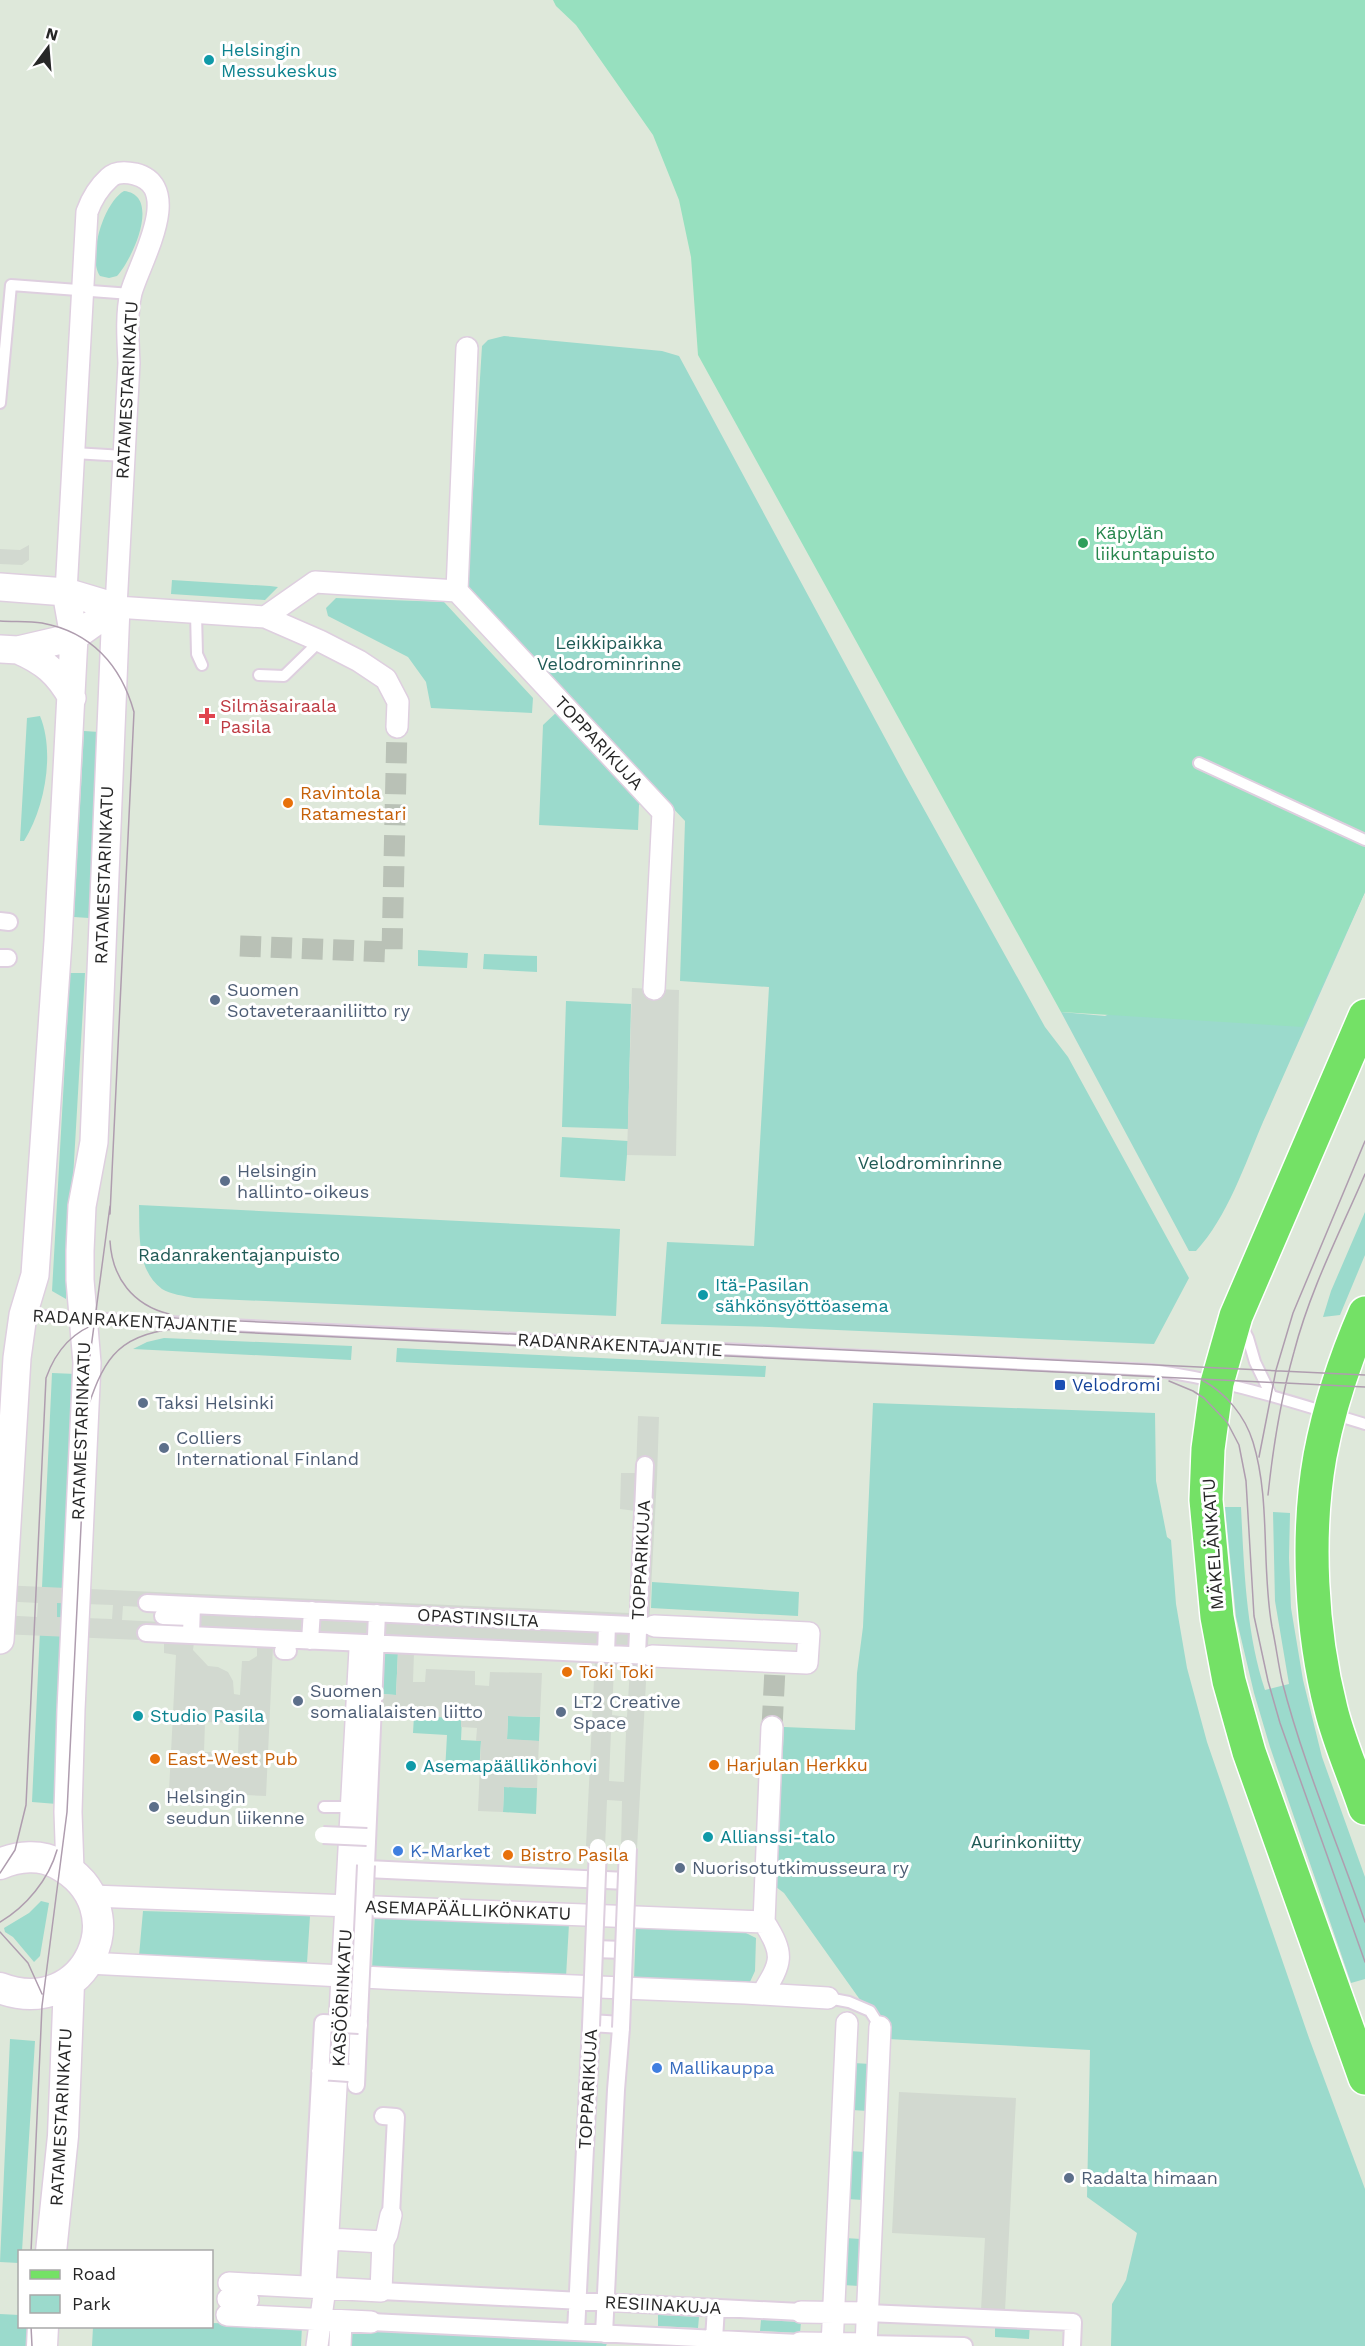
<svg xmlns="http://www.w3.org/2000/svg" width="1365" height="2346" font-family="'Work Sans',sans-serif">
	<rect width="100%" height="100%" fill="#dee8da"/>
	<!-- green -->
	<path fill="#9bdacc" d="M124 191C162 195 132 260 117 276L109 278 100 276C87 257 104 202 124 191Z
		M504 336 662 351 679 356 905 775 1045 1027 1068 1057 1189 1278 1154 1344 769 1327 661 1324 667 1242 754 1246 769 987 680 981 685 821 467 587 482 346 488 340Z
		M172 580 270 586 278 587 265 600 171 594Z
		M336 598 444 602 533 698 532 713 431 708 426 682 408 657 328 616 326 608Z
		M559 710 645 799 639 805 638 830 539 825 543 725Z
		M40 716C55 752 45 808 24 841H20L27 718Z
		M84 731 99 732 89 918 74 917Z
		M1365 892C1331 969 1297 1045 1263 1122 1245 1164 1227 1218 1196 1251H1189L1061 1012 1105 1016Z
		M418 950 468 953 467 968 418 966Z
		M484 954 537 956V972L483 969Z
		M70 973H85L66 1299 52 1291Z
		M566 1001 631 1004 628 1129 562 1127Z
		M562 1137 628 1141 625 1181 560 1177Z
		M139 1205 620 1229 616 1316 194 1298C184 1296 170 1294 162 1289 136 1270 140 1233 139 1205Z
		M1365 1212V1255L1340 1315 1323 1317 1331 1291Z
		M164 1338 352 1346 351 1360 133 1349 147 1342Z
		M397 1348 766 1366 765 1377C642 1372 519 1368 396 1362Z
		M52 1373 76 1374 57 1804 32 1802Z
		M873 1403 1155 1413 1156 1481 1167 1537 1171 1540 1176 1604 1187 1668 1207 1742 1309 2038 1365 2189V2346H1111L1112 2304 1126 2280 1137 2233 1087 2197 1090 2050 888 2039 784 1893 776 1887 784 1727 855 1730 857 1673 863 1627Z
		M1225 1507H1241C1244 1568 1246 1632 1265 1690L1289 1684 1275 1601 1273 1512 1290 1513 1289 1558 1291 1608 1303 1680 1322 1757 1365 1877V1979L1351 1983 1270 1747 1254 1693 1236 1617Z
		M652 1582 799 1592 798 1616 651 1608Z
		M383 1650 398 1651 396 1695 381 1694Z
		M414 1716 462 1718 461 1740 481 1741 479 1774 445 1772 447 1735 413 1733Z
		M508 1716 540 1717 539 1741 507 1740Z
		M504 1787 537 1788 536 1814 503 1812Z
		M41 1901 49 1903 40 1956 34 1962 13 1937 5 1932 4 1928 29 1913Z
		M143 1911 310 1916 307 1963 139 1956Z
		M375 1915 569 1924 566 1977 372 1969Z
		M636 1926 742 1931 756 1938 755 1971 749 1984 634 1979Z
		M10 2039 35 2041 22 2251 20 2252 19 2263 0 2262Z
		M854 2063 870 2064 868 2111 852 2110Z
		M849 2151 865 2152 863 2200 847 2199Z
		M845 2238 861 2239 859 2286 843 2285Z
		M0 2314 19 2315 20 2326 32 2327V2346H0Z
		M658 2315 699 2317 698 2328 658 2326Z
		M761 2320 801 2322 800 2333 760 2331Z
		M995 2321 1030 2323 1029 2339 995 2337Z
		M212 2323 302 2326 301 2346H92L93 2327 212 2326Z
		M347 2329 607 2343 606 2346H347Z"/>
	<!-- pitch -->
	<path fill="#97e0bf" d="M553 0H1365V892L1303 1027 1061 1012 698 355 691 257 679 200 653 135 576 25 556 6Z"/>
	<!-- plaza -->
	<path fill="#d2d9d0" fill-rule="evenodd" d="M29 545V560L22 565 0 564V549L20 550Z
		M632 988 679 990 676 1156 627 1155Z
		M638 1416 659 1417 657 1478 637 1849 621 1848 622 1801 607 1800 605 1847 586 1846 595 1659 414 1652 413 1682H425L426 1669 475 1671V1685L489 1686 490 1672 542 1673 540 1717 508 1716 507 1739 539 1741 537 1788 504 1787 503 1812 478 1811 481 1741H476L477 1728 461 1727V1718L414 1716 413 1712 380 1710 381 1694 396 1695 398 1651 273 1646 266 1796 169 1791 176 1655 164 1653V1641L0 1634V1615L37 1617 38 1603 0 1601V1585L629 1613 636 1511 620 1509 621 1473H636ZM57 1603 113 1605 112 1619 57 1617ZM123 1606 163 1608 162 1622 122 1620ZM194 1642 257 1645V1656L249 1661H242L240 1695 234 1694 233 1681 228 1672 218 1667 208 1666 193 1650ZM614 1668H630L627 1717 612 1715ZM205 1722 239 1723 238 1753 204 1752ZM611 1731 626 1732 624 1782 609 1781Z
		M899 2092 1016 2098 1005 2311 981 2310 985 2238 892 2233Z"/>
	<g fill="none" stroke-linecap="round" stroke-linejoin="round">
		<!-- minor-tunnel -->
		<path stroke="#b9c1b6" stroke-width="21" stroke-dasharray="21 10" stroke-linecap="butt" d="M240 946 392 952 397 727
			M772 1727 775 1669"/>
		<defs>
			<path id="service" d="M0 403 11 285 131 294
				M74 453 124 456
				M196 613 197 654 202 665
				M259 675 284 676 320 641
				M1199 763 1365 840
				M24 1315 1151 1370C1224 1379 1295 1403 1365 1424
				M1241 1324 1248 1338 1255 1362 1271 1395
				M324 1807H352
				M828 1998 849 2002 870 2011 880 2027"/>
			<path id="pedestrian" d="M0 921 9 922
				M0 958H8
				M147 1603 654 1626
				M163 1616 191 1617
				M146 1633 652 1656
				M191 1635 192 1605
				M310 1641 312 1610
				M283 1651H288
				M606 1654 607 1624
				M637 1655 645 1465
				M366 1865 377 1613
				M366 1869 627 1881
				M594 1949 624 1950
				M591 2023 621 2025
				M356 2085 359 2017
				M383 2116 396 2117 391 2215
				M309 2287 320 2080
				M381 2291 801 2312
				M867 2313 1073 2322 1072 2346
				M371 2322 800 2343
				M576 2332 591 2026
				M604 2334 616 2090 621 2028
				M714 2339 716 2308
				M866 2344 964 2346"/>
			<path id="minor" d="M467 348 457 591 663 812 654 989
				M66 592 87 212C92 198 98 188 109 178 116 171 126 172 135 174 186 187 138 265 131 293 126 314 128 341 129 363L116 607 265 617 320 641 359 661 386 679 398 702 397 727
				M265 617 315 582 457 591
				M652 1656 807 1663 809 1633 654 1626
				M92 1896 764 1922C785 1955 782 1962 762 1994
				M764 1922 772 1727
				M88 1963 402 1979 745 1993 828 1998
				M328 2239 383 2242 387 2234 391 2215
				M229 2283 381 2291 383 2242
				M228 2299 248 2300
				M801 2312 867 2313
				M227 2315 371 2322
				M800 2343 866 2344
				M317 2346 325 2288 360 1649
				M340 2346 341 2321
				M832 2346 847 2023
				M866 2346 880 2027"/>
			<path id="tertiary" d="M0 587 66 592 116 607
				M0 649 18 650 74 637 116 607
				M18 650C44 661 58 673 72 698
				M0 1640 17 1358 23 1315 35 1275 58 941 74 637 66 592
				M70 1870 68 1812 71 1710 87 1363 80 1280V1251L82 1206 94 1142 116 607"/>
			<path id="secondary" d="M0 1864C18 1856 41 1854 58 1864 138 1907 87 2021 0 1988
				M51 2252 63 2136 69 1983
				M42 2346 43 2326"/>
			<path id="primary" d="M1365 1016 1236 1316 1217 1383 1208 1449 1206 1500 1217 1617 1229 1681 1249 1752 1365 2078
				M1365 1313C1346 1357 1329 1408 1320 1456 1306 1535 1311 1631 1331 1709 1339 1742 1354 1775 1365 1808"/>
		</defs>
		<!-- service casing -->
		<use href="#service" stroke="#decfdf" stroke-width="14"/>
		<!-- pedestrian casing -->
		<use href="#pedestrian" stroke="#decfdf" stroke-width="20"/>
		<!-- minor casing -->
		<use href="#minor" stroke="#decfdf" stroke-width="24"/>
		<!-- tertiary casing -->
		<use href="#tertiary" stroke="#decfdf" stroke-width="30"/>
		<!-- secondary casing -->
		<use href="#secondary" stroke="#decfdf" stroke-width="33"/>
		<!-- primary casing -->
		<use href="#primary" stroke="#fff" stroke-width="36"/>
		<!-- service -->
		<use href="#service" stroke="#fff" stroke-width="10"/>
		<!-- pedestrian -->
		<use href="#pedestrian" stroke="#fff" stroke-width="16"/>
		<!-- minor -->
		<use href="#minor" stroke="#fff" stroke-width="21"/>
		<!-- tertiary -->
		<use href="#tertiary" stroke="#fff" stroke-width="27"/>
		<!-- secondary -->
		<use href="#secondary" stroke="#fff" stroke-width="30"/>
		<!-- primary -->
		<use href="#primary" stroke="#74e166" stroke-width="33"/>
		<!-- tram -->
		<path stroke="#af9daf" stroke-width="1.5" d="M0 621C14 622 29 621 42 623 91 632 121 665 134 712L110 1214
			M110 1241C112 1278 133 1305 169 1314
			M1202 1380C1226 1393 1245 1416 1253 1442 1271 1501 1261 1566 1272 1627 1276 1645 1278 1663 1282 1681 1303 1763 1337 1842 1365 1922
			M1169 1381 1193 1391 1204 1398 1227 1422 1239 1445 1246 1481 1254 1616 1268 1681 1280 1723 1365 1962
			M85 1416C102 1364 114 1335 174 1329L1365 1387
			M1259 1457 1276 1370 1293 1313 1365 1141
			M1268 1495C1273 1447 1281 1398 1294 1352 1310 1290 1340 1232 1365 1174
			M0 1873 15 1850 26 1805 46 1378C72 1305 135 1317 199 1319L1365 1375
			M0 1922C26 1907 49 1879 57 1850
			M0 1932 28 1963 42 1994
			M31 2252 42 2006 67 1812 89 1363 110 1206
			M31 2326 32 2346"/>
		<defs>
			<path id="pedestrian-bridge" d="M323 1835 367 1837
				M359 2017 366 1865
				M591 2026 598 1847
				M621 2028 628 1848
				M320 2071 349 2073
				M320 2080 323 2023 359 2025"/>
		</defs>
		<!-- pedestrian-bridge casing -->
		<use href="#pedestrian-bridge" stroke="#decfdf" stroke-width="20" stroke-linecap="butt"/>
		<!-- pedestrian-bridge -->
		<use href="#pedestrian-bridge" stroke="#fff" stroke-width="16"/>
	</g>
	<!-- markers -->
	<g fill="#0f9aa8" stroke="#fff" stroke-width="2">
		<circle cx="209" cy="60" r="6"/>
		<circle cx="703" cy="1295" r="6"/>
		<circle cx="138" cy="1716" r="6"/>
		<circle cx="411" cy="1766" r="6"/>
		<circle cx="708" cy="1837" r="6"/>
	</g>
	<circle fill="#2e9e5b" stroke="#fff" stroke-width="2" cx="1083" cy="543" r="6"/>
	<path fill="#e0444e" stroke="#fff" stroke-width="2" d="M204 707h6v6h6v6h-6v6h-6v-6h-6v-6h6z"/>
	<g fill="#e8710a" stroke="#fff" stroke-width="2">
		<circle cx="288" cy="803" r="6"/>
		<circle cx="567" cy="1672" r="6"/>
		<circle cx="155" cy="1759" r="6"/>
		<circle cx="714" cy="1765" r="6"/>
		<circle cx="508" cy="1855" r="6"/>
	</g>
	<g fill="#5c6f8a" stroke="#fff" stroke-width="2">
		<circle cx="215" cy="1000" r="6"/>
		<circle cx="225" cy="1181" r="6"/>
		<circle cx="143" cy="1403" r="6"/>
		<circle cx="164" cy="1448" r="6"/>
		<circle cx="298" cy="1701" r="6"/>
		<circle cx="561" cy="1712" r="6"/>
		<circle cx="154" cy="1807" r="6"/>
		<circle cx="680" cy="1868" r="6"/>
		<circle cx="1069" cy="2178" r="6"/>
	</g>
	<rect fill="#1a4fb4" stroke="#fff" stroke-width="2" x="1054" y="1379" width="12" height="12" rx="3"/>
	<g fill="#3f7fe0" stroke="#fff" stroke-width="2">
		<circle cx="398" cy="1851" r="6"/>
		<circle cx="657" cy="2068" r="6"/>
	</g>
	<g text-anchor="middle" stroke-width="6" stroke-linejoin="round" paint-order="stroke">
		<!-- culture labels -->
		<g font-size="18" fill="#0d838f" stroke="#fff" text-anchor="start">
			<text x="221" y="56">Helsingin<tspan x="221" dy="21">Messukeskus</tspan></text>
			<text x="715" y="1291">Itä-Pasilan<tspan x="715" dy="21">sähkönsyöttöasema</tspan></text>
			<text x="150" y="1722">Studio Pasila</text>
			<text x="423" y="1772">Asemapäällikönhovi</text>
			<text x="720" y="1843">Allianssi-talo</text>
		</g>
		<!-- street labels -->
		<g font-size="18" fill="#272727" stroke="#fff">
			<text transform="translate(127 390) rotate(-87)" y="6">RATAMESTARINKATU</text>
			<text transform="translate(599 743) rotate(47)" y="6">TOPPARIKUJA</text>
			<text transform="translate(104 875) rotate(-88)" y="6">RATAMESTARINKATU</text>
			<text transform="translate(135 1321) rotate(3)" y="6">RADANRAKENTAJANTIE</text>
			<text transform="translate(620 1345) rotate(3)" y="6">RADANRAKENTAJANTIE</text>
			<text transform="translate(81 1431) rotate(-88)" y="6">RATAMESTARINKATU</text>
			<text transform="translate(1213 1544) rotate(-94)" y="6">MÄKELÄNKATU</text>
			<text transform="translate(641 1560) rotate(-87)" y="6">TOPPARIKUJA</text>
			<text transform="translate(478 1618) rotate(3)" y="6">OPASTINSILTA</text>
			<text transform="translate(468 1910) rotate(2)" y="6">ASEMAPÄÄLLIKÖNKATU</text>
			<text transform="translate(342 1998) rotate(-87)" y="6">KASÖÖRINKATU</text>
			<text transform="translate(588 2089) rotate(-87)" y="6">TOPPARIKUJA</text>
			<text transform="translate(61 2117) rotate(-87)" y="6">RATAMESTARINKATU</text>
			<text transform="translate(663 2305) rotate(3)" y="6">RESIINAKUJA</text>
		</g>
		<!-- leisure labels -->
		<g font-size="18" fill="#27864d" stroke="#fff" text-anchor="start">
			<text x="1095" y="539">Käpylän<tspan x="1095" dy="21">liikuntapuisto</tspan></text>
		</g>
		<!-- park labels -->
		<g font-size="18" fill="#205b56" stroke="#fff">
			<text x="609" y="649">Leikkipaikka<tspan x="609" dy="21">Velodrominrinne</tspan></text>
			<text x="930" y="1169">Velodrominrinne</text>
			<text x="239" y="1261">Radanrakentajanpuisto</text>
			<text x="1026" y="1848">Aurinkoniitty</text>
		</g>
		<!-- health labels -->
		<g font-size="18" fill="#be3a42" stroke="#fff" text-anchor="start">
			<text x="220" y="712">Silmäsairaala<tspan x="220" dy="21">Pasila</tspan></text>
		</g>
		<!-- food labels -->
		<g font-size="18" fill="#c56008" stroke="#fff" text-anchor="start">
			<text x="300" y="799">Ravintola<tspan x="300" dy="21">Ratamestari</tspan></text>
			<text x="579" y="1678">Toki Toki</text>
			<text x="167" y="1765">East-West Pub</text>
			<text x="726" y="1771">Harjulan Herkku</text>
			<text x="520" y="1861">Bistro Pasila</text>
		</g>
		<!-- service labels -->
		<g font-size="18" fill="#4e5e75" stroke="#fff" text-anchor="start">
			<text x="227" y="996">Suomen<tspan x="227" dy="21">Sotaveteraaniliitto ry</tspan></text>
			<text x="237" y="1177">Helsingin<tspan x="237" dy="21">hallinto-oikeus</tspan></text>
			<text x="155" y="1409">Taksi Helsinki</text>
			<text x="176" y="1444">Colliers<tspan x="176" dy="21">International Finland</tspan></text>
			<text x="310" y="1697">Suomen<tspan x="310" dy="21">somalialaisten liitto</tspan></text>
			<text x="573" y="1708">LT2 Creative<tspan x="573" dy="21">Space</tspan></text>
			<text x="166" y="1803">Helsingin<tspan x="166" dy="21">seudun liikenne</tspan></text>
			<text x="692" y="1874">Nuorisotutkimusseura ry</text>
			<text x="1081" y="2184">Radalta himaan</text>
		</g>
		<!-- transit labels -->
		<g font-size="18" fill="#164399" stroke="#fff" text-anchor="start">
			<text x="1072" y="1391">Velodromi</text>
		</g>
		<!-- shop labels -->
		<g font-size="18" fill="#366cbe" stroke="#fff" text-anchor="start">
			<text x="410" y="1857">K-Market</text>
			<text x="669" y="2074">Mallikauppa</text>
		</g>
	</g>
	<!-- legend -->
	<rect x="18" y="2250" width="195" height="78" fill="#ffffff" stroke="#a9a9a9" stroke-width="1.5"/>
	<rect x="30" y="2270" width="30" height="9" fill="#74e166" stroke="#a9a9a9" stroke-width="1.5"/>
	<text x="72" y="2280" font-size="18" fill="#272727">Road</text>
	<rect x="30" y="2295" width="30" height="18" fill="#9bdacc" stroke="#a9a9a9" stroke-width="1.5"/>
	<text x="72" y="2310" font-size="18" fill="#272727">Park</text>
	<!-- north arrow -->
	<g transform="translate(48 48) rotate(16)" stroke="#ffffff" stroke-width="4.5" paint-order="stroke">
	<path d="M0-4.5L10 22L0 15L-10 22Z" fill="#272727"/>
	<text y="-9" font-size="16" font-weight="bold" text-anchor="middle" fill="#272727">N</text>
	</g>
</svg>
